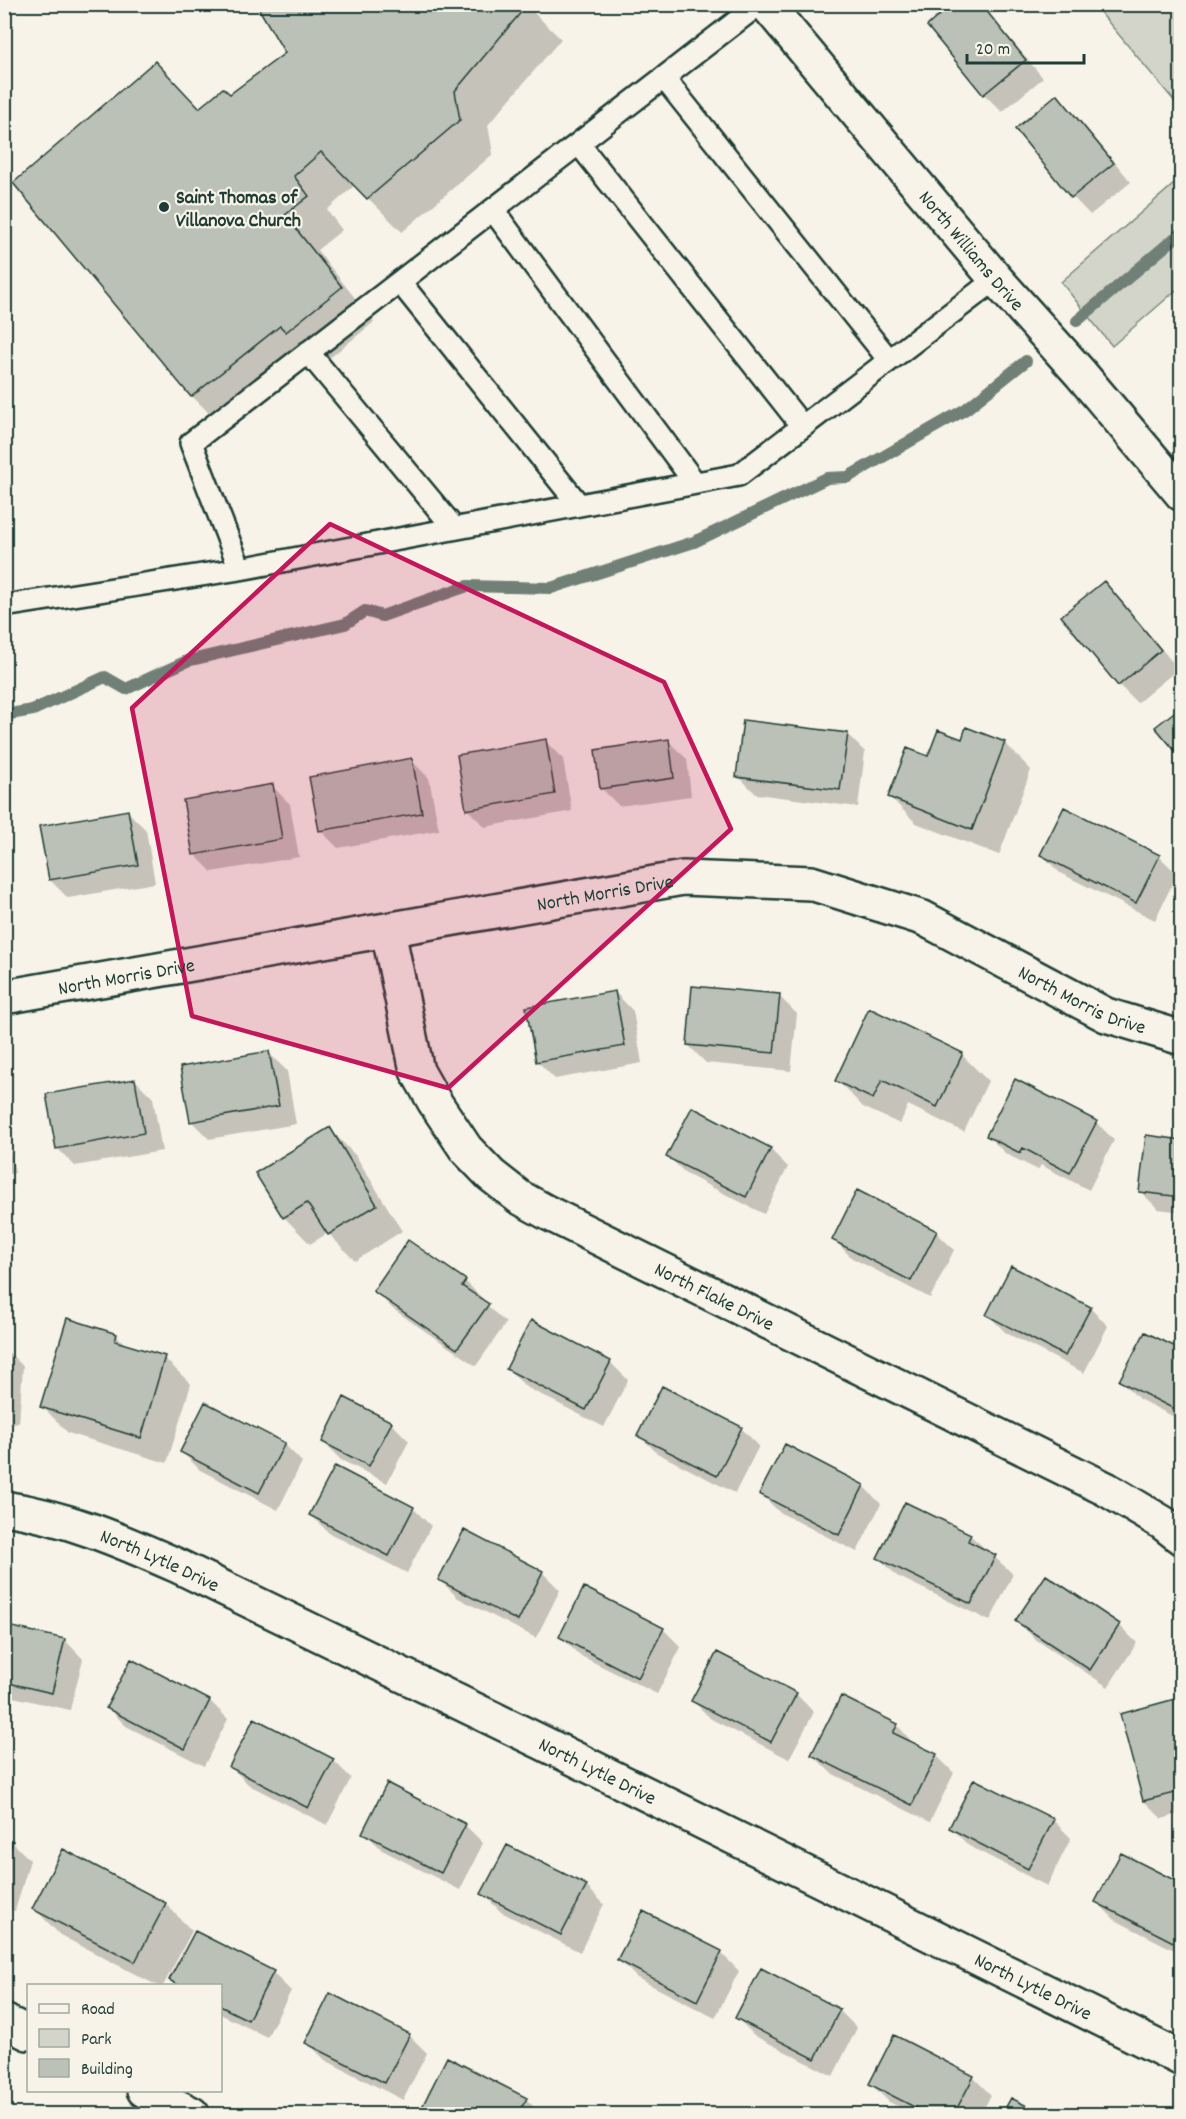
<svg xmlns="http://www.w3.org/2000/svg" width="1186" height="2119" font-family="Dekko,sans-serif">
	<rect width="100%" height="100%" fill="#f7f3e8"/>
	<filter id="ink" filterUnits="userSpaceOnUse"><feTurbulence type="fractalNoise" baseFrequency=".0167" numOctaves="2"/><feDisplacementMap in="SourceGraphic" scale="12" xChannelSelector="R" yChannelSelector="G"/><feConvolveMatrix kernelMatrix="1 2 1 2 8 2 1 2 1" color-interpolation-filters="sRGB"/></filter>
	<g filter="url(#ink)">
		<!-- green -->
		<path fill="#d3d5ca" stroke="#79897f" stroke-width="1.5" d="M1094 5H1181V109Z
			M1181 178V286L1112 346 1061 282Z"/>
		<!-- shadow -->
		<path fill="#0003" d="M525 4 561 39 488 125 493 154 402 232 355 185 327 210 342 230 317 250 374 322 321 365 314 358 226 430 192 396 15 183 155 63 200 109 230 96 287 53Z
			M981 4 1043 78 1002 112 984 94 929 26Z
			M1057 96 1075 114 1131 182 1090 215 1073 197 1017 129Z
			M1104 583 1122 601 1178 669 1137 703 1119 685Z
			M967 729 1005 743 1031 770 999 855 916 823 890 797 929 758 963 741Z
			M847 734 865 752 858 807 756 794 738 776Z
			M545 741 563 759 572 811 485 827 467 809Z
			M668 741 687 759 691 796 619 806 601 788Z
			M411 760 429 778 439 830 338 848 320 830Z
			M272 786 290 804 299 857 212 872 194 854Z
			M128 812 146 830 155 883 68 898 50 880Z
			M1042 855 1159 856 1177 874 1155 920 1060 873Z
			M4 874 10 908 4 909Z
			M615 992 633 1011 642 1063 555 1079 537 1061Z
			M779 996 797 1014 791 1071 706 1063 688 1045Z
			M269 1053 287 1071 296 1124 209 1139 191 1121Z
			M962 1055 988 1081 964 1132 908 1105 900 1124 863 1107 837 1080Z
			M135 1080 153 1098 162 1151 75 1166 57 1148Z
			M1016 1081 1096 1122 1114 1140 1089 1190 1041 1165 1038 1170 1006 1154 988 1136Z
			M4 1120 15 1173 4 1175Z
			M330 1129 356 1156 402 1231 355 1261 328 1233 310 1244 284 1217Z
			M1182 1141V1212L1158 1209 1140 1191Z
			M770 1149 788 1167 764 1214 686 1174 668 1156Z
			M936 1232 954 1250 930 1298 852 1258 834 1240Z
			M465 1281 483 1299 482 1301 506 1323 476 1366 393 1309 375 1291Z
			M1090 1308 1108 1326 1084 1373 1006 1333 988 1315Z
			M116 1335 128 1347 164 1358 191 1384 167 1463 68 1433 42 1406Z
			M4 1348 23 1366 19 1423H4Z
			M1182 1352V1421L1139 1399 1121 1381Z
			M610 1362 628 1380 604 1427 526 1387 508 1369Z
			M391 1423 409 1441 387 1483 341 1460 323 1442Z
			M741 1428 759 1446 735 1493 657 1453 639 1435Z
			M284 1444 302 1462 278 1510 200 1470 182 1452Z
			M863 1486 881 1504 857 1552 779 1512 761 1494Z
			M413 1508 431 1526 407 1573 329 1533 311 1515Z
			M970 1535 1013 1574 990 1621 897 1576 879 1558Z
			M542 1572 560 1590 536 1638 458 1598 440 1580Z
			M1017 1621 1119 1625 1137 1643 1108 1687 1035 1639Z
			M4 1627 65 1640 83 1659 70 1710 4 1695Z
			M663 1629 681 1647 657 1694 579 1655 561 1637Z
			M796 1694 814 1712 789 1759 711 1719 693 1701Z
			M210 1701 228 1719 204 1766 126 1726 108 1708Z
			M1175 1701 1182 1707V1813L1162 1819 1144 1801Z
			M897 1725 914 1744 936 1755 954 1773 930 1822 831 1773 813 1755Z
			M333 1760 351 1778 327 1825 249 1785 231 1767Z
			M388 1785 465 1825 483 1843 460 1890 382 1850 364 1832Z
			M1053 1820 1071 1838 1047 1886 969 1846 951 1828Z
			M4 1840 12 1842 30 1860 15 1911 4 1908Z
			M63 1851 166 1904 192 1931 163 1986H158L60 1935 34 1908Z
			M1182 1885V1954L1115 1920 1097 1902Z
			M586 1886 604 1904 580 1952 501 1912 483 1894Z
			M721 1953 739 1971 715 2018 637 1978 619 1960Z
			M273 1973 291 1991 267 2037 220 2014V1986H177L171 1979Z
			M839 2010 857 2028 833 2076 755 2036 737 2018Z
			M409 2035 427 2053 403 2100 325 2060 307 2042Z
			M973 2077 991 2095 981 2114H914L889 2102 871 2084Z
			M526 2099 541 2114H432L424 2106Z"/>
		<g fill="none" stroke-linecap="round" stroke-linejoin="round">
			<!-- stream -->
			<path stroke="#6f8077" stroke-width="12" d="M1077 321 1182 232
				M4 715 33 710 105 677 126 689 187 661 345 624 365 611 382 616 467 586 551 588 694 542 827 478 848 477 966 409 1026 361"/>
		</g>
		<!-- building -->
		<path fill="#bbc1b6" stroke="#1f3d34" stroke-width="1.5" d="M256 4H528L455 91 460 120 367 199 321 152 294 176 309 196 285 215 342 287 286 332 280 326 191 397 13 183 155 61 199 108 223 88 230 94 285 53Z
			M952 4H981L1026 60 983 95 927 26Z
			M1057 94 1114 163 1071 198 1015 129Z
			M1182 320V333L1175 325Z
			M1104 581 1161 650 1118 686 1061 616Z
			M1182 706V759L1155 727Z
			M743 720 848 733 840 790 736 777Z
			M966 727 1005 742 972 830 888 797 907 748 928 756 938 730 962 739Z
			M546 739 555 794 466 810 457 755Z
			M669 739 674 778 600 789 595 750Z
			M412 758 422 813 319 831 309 777Z
			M273 784 282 839 193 855 183 800Z
			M1064 807 1160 855 1136 903 1040 855Z
			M128 810 138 865 49 880 39 826Z
			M692 986 780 994 774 1053 687 1045Z
			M615 991 625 1046 536 1062 526 1007Z
			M869 1008 963 1053 937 1107 882 1080 873 1099 835 1081Z
			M269 1051 279 1106 190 1122 180 1067Z
			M135 1079 144 1133 56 1149 46 1094Z
			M1015 1079 1097 1121 1070 1173 1023 1148 1020 1153 986 1136Z
			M692 1107 771 1148 746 1197 666 1157Z
			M330 1127 377 1205 328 1235 307 1203 283 1218 255 1173Z
			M1146 1135 1182 1140V1197L1139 1192Z
			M857 1190 937 1231 911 1281 832 1240Z
			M408 1240 466 1280 462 1286 489 1304 457 1349 373 1291Z
			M1011 1266 1091 1307 1065 1356 986 1315Z
			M67 1318 117 1334 115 1341 165 1356 141 1438 40 1407Z
			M531 1320 611 1361 586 1410 506 1369Z
			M1145 1332 1182 1350V1413L1119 1381Z
			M662 1386 742 1427 717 1476 637 1436Z
			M344 1397 392 1422 369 1466 322 1442Z
			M205 1402 285 1443 259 1493 180 1452Z
			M785 1444 864 1485 839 1535 759 1494Z
			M335 1466 414 1507 389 1556 309 1515Z
			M905 1502 971 1534 968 1541 996 1555 971 1604 877 1558Z
			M464 1530 543 1571 518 1621 438 1580Z
			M1046 1575 1120 1624 1090 1670 1015 1621Z
			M584 1587 664 1628 638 1678 559 1637Z
			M4 1625 65 1639 52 1693 4 1682Z
			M717 1652 797 1693 771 1742 691 1701Z
			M131 1659 210 1700 185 1749 106 1708Z
			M841 1696 898 1724 893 1733 937 1754 912 1805 811 1755Z
			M1175 1699 1182 1723V1791L1143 1801 1120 1714Z
			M254 1718 334 1759 308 1808 229 1767Z
			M974 1779 1054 1819 1028 1869 949 1828Z
			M387 1783 466 1824 441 1873 362 1833Z
			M4 1838 13 1841 4 1869Z
			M507 1845 587 1885 561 1935 481 1894Z
			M63 1849 166 1903 135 1962 32 1909Z
			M1121 1853 1182 1884V1930L1175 1943 1095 1902Z
			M643 1911 722 1951 697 2001 617 1960Z
			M195 1931 274 1971 248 2020 220 2006V1986H180L169 1980Z
			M761 1968 840 2009 815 2059 735 2018Z
			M330 1993 410 2034 385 2083 305 2043Z
			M894 2035 974 2076 954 2114H928L869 2084Z
			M447 2057 527 2098 518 2114H437L422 2107Z
			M1011 2098 1043 2114H1002Z"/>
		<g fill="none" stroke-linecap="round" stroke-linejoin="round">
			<defs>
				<path id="lane" d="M664 78 889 360
					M579 144 802 426
					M493 210 695 483
					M400 282 579 505
					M308 352 454 528
					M240 569 191 443 759 4
					M4 606 240 569 739 475 996 279"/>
				<g id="street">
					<path id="s1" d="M766 4 996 279 1081 374 1182 494"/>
					<path id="s2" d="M388 931 417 1071 434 1101 466 1149 491 1175 519 1197 546 1212 1106 1489 1163 1523 1182 1538"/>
					<path id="s3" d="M4 997 683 878 811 883 923 918 1106 1015 1182 1038"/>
					<path id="s4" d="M4 1508C66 1517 122 1541 178 1566L543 1743 1182 2059"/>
					<path d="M4 2021 28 2033"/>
					<path d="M144 2090 192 2114"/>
				</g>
			</defs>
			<!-- lane casing -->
			<use href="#lane" stroke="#1f3d34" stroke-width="26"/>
			<!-- street casing -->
			<use href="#street" stroke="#1f3d34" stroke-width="38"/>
			<!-- lane -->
			<use href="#lane" stroke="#f7f3e8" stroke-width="21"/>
			<!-- street -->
			<use href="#street" stroke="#f7f3e8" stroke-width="33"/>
		</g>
	</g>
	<!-- marked area -->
	<path fill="#c2185b" fill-opacity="0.2" stroke="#c2185b" stroke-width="4.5" stroke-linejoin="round" d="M330 524 664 682 731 829 448 1088 192 1016 132 708Z"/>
	<!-- markers -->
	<circle fill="#1f3d34" stroke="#f7f3e8" stroke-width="2" cx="164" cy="207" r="6"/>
	<g text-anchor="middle" stroke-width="4.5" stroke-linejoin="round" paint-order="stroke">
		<!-- poi labels -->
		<g font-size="20" font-weight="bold" fill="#1f3d34" stroke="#f7f3e8" text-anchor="start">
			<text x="176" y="203">Saint Thomas of<tspan x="176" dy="23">Villanova Church</tspan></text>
		</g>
		<!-- street labels -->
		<g font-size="20" fill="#1f3d34" stroke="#f7f3e8">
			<text dy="7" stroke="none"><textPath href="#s1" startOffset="321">North Williams Drive</textPath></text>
			<text dy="7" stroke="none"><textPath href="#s3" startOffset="610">North Morris Drive</textPath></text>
			<text dy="7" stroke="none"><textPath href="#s3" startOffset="124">North Morris Drive</textPath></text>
			<text dy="7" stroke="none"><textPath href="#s3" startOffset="1114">North Morris Drive</textPath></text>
			<text dy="7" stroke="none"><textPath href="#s2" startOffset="526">North Flake Drive</textPath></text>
			<text dy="7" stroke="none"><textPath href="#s4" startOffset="165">North Lytle Drive</textPath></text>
			<text dy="7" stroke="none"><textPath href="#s4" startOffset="651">North Lytle Drive</textPath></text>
			<text dy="7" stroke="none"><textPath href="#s4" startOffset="1137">North Lytle Drive</textPath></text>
		</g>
	</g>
	<!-- margin -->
	<rect width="1186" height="2119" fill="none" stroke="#f7f3e8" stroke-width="24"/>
	<rect x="12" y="12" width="1162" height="2095" fill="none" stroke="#1f3d34" stroke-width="2" filter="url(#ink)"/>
	<!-- legend -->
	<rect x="27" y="1984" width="195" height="108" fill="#f7f3e8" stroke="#a1aaa0" stroke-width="1.5"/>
	<rect x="39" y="2004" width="30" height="9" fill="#f7f3e8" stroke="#a1aaa0" stroke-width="1.5"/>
	<text x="81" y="2014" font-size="18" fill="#1f3d34">Road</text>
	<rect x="39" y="2029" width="30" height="18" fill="#d3d5ca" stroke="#a1aaa0" stroke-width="1.5"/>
	<text x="81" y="2044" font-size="18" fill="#1f3d34">Park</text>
	<rect x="39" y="2059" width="30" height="18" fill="#bbc1b6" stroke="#a1aaa0" stroke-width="1.5"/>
	<text x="81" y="2074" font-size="18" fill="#1f3d34">Building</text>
	<!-- scale -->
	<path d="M967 54v9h117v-9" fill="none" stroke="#1f3d34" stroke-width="3"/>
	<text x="976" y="54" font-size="18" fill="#1f3d34" stroke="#f7f3e8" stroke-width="4.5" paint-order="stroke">20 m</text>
</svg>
